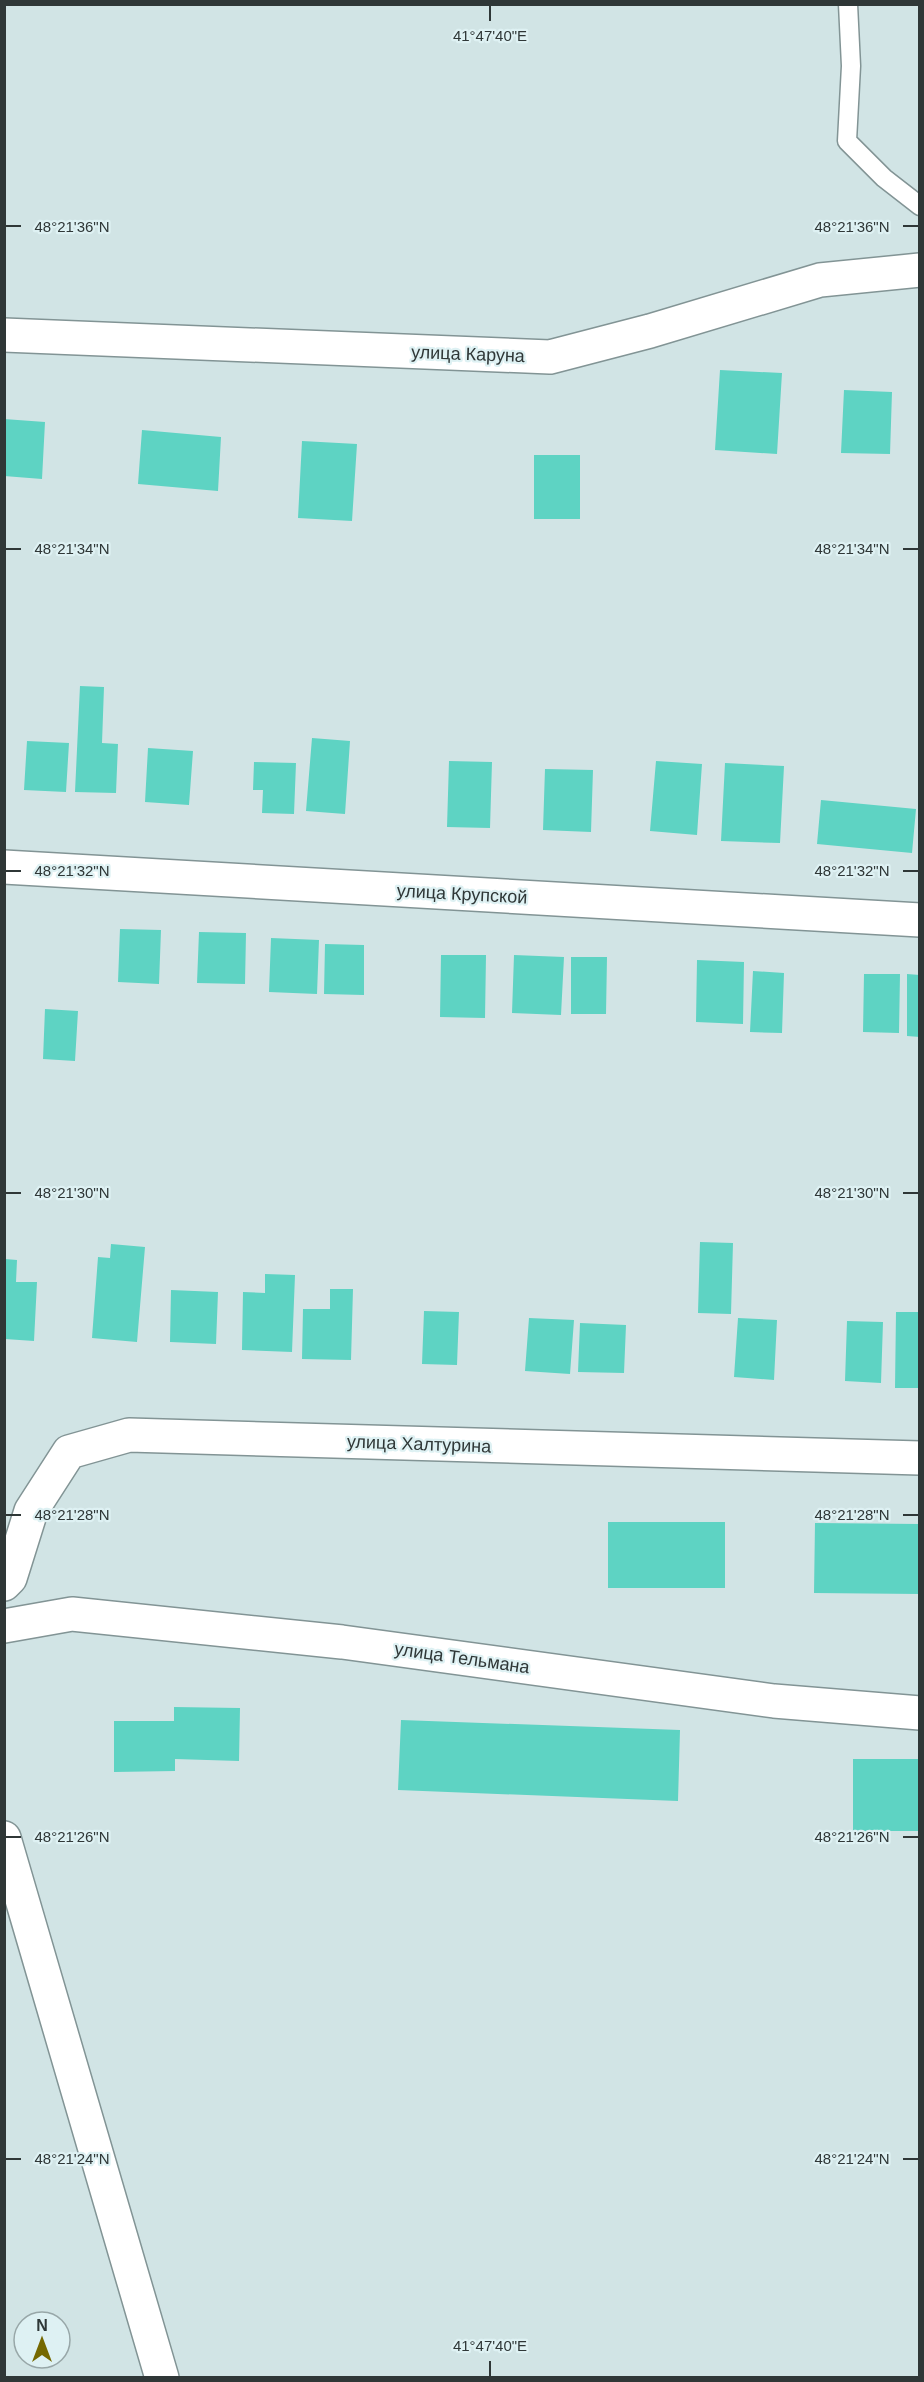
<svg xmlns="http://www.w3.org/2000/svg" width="924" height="2382" font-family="Arial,sans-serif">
	<rect width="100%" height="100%" fill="#d1e4e5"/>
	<!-- building -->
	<path fill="#5ed3c3" d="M720 370 782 373 777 454 715 450Z
		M844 390 892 392 890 454 841 453Z
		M4 419 45 422 42 479 4 476Z
		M142 430 221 437 218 491 138 484Z
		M302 441 357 444 352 521 298 518Z
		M534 455H580V519H534Z
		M80 686 104 687 102 743 118 744 116 793 75 792Z
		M312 738 350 741 345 814 306 811Z
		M27 741 69 743 66 792 24 790Z
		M148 748 193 751 189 805 145 802Z
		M449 761 492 762 490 828 447 827Z
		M656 761 702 764 697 835 650 831Z
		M254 762 296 763 294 814 262 813 263 790H253Z
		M725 763 784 766 780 843 721 841Z
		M545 769 593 770 591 832 543 830Z
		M821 800 916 809 912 853 817 844Z
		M120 929 161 930 159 984 118 982Z
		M199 932 246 933 245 984 197 983Z
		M271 938 319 940 317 994 269 992Z
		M325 944 364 945V995L324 994Z
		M441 955H486L485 1018 440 1017Z
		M514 955 564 957 561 1015 512 1013Z
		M571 957H607L606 1014H571Z
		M697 960 744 962 743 1024 696 1022Z
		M753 971 784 973 782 1033 750 1032Z
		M864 974H900L899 1033 863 1032Z
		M907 974 920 975V1037L907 1036Z
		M45 1009 78 1011 75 1061 43 1059Z
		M700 1242 733 1243 731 1314 698 1313Z
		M111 1244 145 1247 137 1342 92 1338 98 1257 110 1258Z
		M5 1259 17 1260 16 1282H37L34 1341 5 1339Z
		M265 1274 295 1275 292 1352 242 1350 243 1292 265 1293Z
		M330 1289H353L351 1360 302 1359 303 1309H330Z
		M171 1290 218 1292 216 1344 170 1342Z
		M424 1311 459 1312 457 1365 422 1364Z
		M896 1312H920V1388H895Z
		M529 1318 574 1320 570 1374 525 1371Z
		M738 1318 777 1320 774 1380 734 1377Z
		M847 1321 883 1322 881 1383 845 1381Z
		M580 1323 626 1325 624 1373 578 1372Z
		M608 1522H725V1588H608Z
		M815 1523 920 1524V1594L814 1593Z
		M174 1707 240 1708 239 1761 175 1759V1771L114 1772V1721H174Z
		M401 1720 680 1730 678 1801 398 1790Z
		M853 1759H920V1831H853Z"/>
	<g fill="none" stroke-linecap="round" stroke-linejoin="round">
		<defs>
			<path id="lane" d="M848 4 851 66 847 141 884 178 920 206"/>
			<path id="street" d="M4 335 550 357 650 331 820 280 920 270
				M4 867 920 920
				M4 1584 10 1578 31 1511 69 1452 129 1435 920 1458
				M4 1626 72 1614 342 1642 774 1701 920 1713"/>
			<path id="secondary" d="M4 1838 162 2378"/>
		</defs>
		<!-- lane casing -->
		<use href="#lane" stroke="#829495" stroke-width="21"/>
		<!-- street casing -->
		<use href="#street" stroke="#829495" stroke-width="36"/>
		<!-- secondary casing -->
		<use href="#secondary" stroke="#829495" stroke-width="36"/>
		<!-- lane -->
		<use href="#lane" stroke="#fff" stroke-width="18"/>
		<!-- street -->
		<use href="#street" stroke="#fff" stroke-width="33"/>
		<!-- secondary -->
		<use href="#secondary" stroke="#fff" stroke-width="33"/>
	</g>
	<!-- ticks -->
	<path fill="none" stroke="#2f3737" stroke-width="2" d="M490 6V21M6 226H21M903 226H918M6 549H21M903 549H918M6 871H21M903 871H918M6 1193H21M903 1193H918M6 1515H21M903 1515H918M6 1837H21M903 1837H918M6 2159H21M903 2159H918M490 2361V2376"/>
	<g text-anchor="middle" stroke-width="4.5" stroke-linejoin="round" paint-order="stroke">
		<!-- street labels -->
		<g font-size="18" fill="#2f3737" stroke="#def1f3">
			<text transform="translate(468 354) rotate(2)" y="6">улица Каруна</text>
			<text transform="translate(462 894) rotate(3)" y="6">улица Крупской</text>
			<text transform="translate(419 1444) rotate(2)" y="6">улица Халтурина</text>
			<text transform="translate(462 1658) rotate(8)" y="6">улица Тельмана</text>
		</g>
	</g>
	<g font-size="15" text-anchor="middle" fill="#2f3737" stroke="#def1f3" stroke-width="4.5" stroke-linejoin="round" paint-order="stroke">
		<text x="490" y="41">41°47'40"E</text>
		<text x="72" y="232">48°21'36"N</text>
		<text x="852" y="232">48°21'36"N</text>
		<text x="72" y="554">48°21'34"N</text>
		<text x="852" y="554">48°21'34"N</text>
		<text x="72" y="876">48°21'32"N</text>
		<text x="852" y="876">48°21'32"N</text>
		<text x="72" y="1198">48°21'30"N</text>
		<text x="852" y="1198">48°21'30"N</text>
		<text x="72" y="1520">48°21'28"N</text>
		<text x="852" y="1520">48°21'28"N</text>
		<text x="72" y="1842">48°21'26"N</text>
		<text x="852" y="1842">48°21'26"N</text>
		<text x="72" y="2164">48°21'24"N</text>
		<text x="852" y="2164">48°21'24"N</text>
		<text x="490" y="2351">41°47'40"E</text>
	</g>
	<!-- border -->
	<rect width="924" height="2382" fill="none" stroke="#2f3737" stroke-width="12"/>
	<!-- north arrow -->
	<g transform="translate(42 2340)"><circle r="28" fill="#def1f3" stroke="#98a7a8" stroke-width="1.5"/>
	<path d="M0-4.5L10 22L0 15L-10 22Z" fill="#756800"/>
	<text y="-9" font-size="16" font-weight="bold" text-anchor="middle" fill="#2f3737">N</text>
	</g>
</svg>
